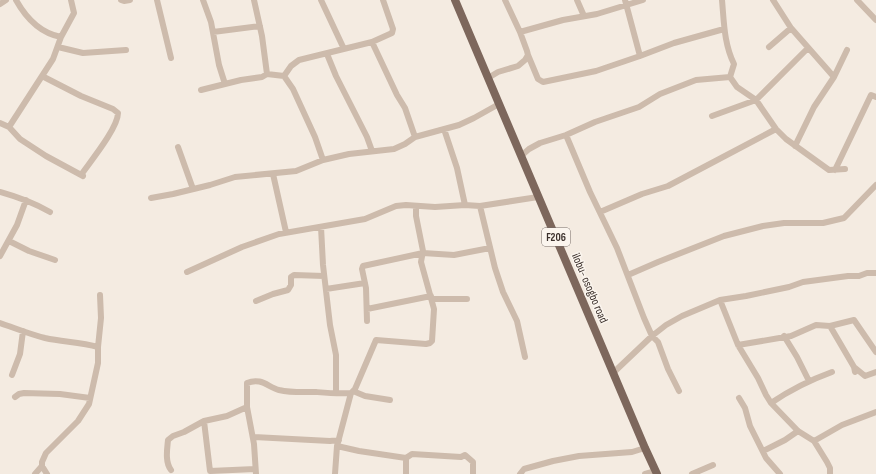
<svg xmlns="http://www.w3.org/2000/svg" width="876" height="474" font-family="'Sofia Sans Condensed',sans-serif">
	<rect width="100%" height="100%" fill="#f4ebe1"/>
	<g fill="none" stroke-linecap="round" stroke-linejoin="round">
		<!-- minor -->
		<path stroke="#cdbbac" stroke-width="6" d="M16 0C26 18 40 33 61 37L74 13 71 0
			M121 0 124 1 130 0
			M157 0 171 58
			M203 0 211 22 219 65 225 84
			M254 0 262 36 267 74
			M321 0 344 49
			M577 0 584 16
			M625 0 640 56
			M722 0C724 22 724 44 734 64L730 77 737 87 756 100 776 129 786 139 829 170 845 169
			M773 0 791 28 834 77
			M857 0 876 20
			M0 4 6 0
			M213 32 260 26
			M520 32 563 20 597 14 643 0
			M372 42 397 95 405 108 415 137
			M58 47 83 53 126 50
			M769 47 791 28
			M327 54 336 76 367 137 372 151
			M528 55 538 79 543 82 596 71 640 56 674 43 724 29
			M42 76 81 96 113 109 118 113C118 128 90 162 81 175
			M284 76 291 66 299 60 372 42 392 33 393 29 383 0
			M488 78 498 72 518 66 525 60 528 55 527 51 520 32 505 0
			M201 90 241 80 262 77 267 74 284 76 293 89 315 137 323 160
			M712 116 756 100 808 48
			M0 123 9 127 20 139 46 156 83 176
			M9 127 53 59 61 37
			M444 129 457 168 465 205
			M566 135 590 192 617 248 644 318 652 336 658 342 668 369 679 391
			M795 146 814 107 834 77 847 50
			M178 147 193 189
			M521 156 529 149 540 143 566 135 595 122 639 107 660 94 696 80 730 77
			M835 170 871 95 876 97
			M273 174 286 232
			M0 192C18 197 34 203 50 212
			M151 198 173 194 210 185 235 177 296 171 323 160 349 154 394 149 405 144 415 137 459 125 474 118 499 104
			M480 206 495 268 503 292 517 321 525 357
			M600 212 642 194 668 186 776 129
			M321 227 323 265 330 325 336 355V393
			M9 241 29 251 55 260
			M0 256 17 225 26 200
			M187 272 242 247 279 234 365 219 396 206 406 205 435 207 465 205 480 206 538 197
			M628 275 658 262 724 236 763 226 784 223H823L844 218 876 185
			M326 289 365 283
			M432 299H467
			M720 300 738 345 758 378 766 395 771 403 798 431 814 441 827 462 830 468V474
			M256 301 273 294 288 290 291 285V277L294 275 324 276
			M367 309 431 296
			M367 321 366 288 362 269 363 266 423 253 454 255 490 248
			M0 323C15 328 29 334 45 338 63 342 80 342 98 347
			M830 326 854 320 876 352
			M784 336 797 357 809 381
			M738 345 791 336 816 325 830 326 854 367 855 372
			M854 367 865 376 876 372
			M613 373 652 336 666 325 682 316 720 300 746 296 789 287 803 282 848 276H859L867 273H876
			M12 375 20 354 23 331
			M353 391 365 396 390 400
			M351 393 355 389 376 340 426 344 430 343 432 341 434 309 421 262 423 251 416 216V206
			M15 397 19 394 24 393 60 394 90 398
			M739 398 745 408 750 426 766 458 780 474
			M771 403C790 390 810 380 832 372
			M204 421 210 471 255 469
			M253 437 330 441 339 440
			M814 441 842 425 876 412
			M337 446 359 451 406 458 412 454 461 457 465 455 473 462V474
			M763 451 785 440 798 431
			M406 458V474
			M171 470C165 462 167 450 168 440L173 436 184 432 204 421 227 416 247 407
			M35 474 42 466
			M47 474 42 466V462L46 453 78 421 89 404 98 363V347L101 318 100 295
			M256 474 254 444 247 407V383C261 377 268 387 279 390 292 393 303 392 316 392 328 393 339 394 351 393L337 446 335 474
			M520 474 524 469 553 461 579 456 632 452 645 448
			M645 474 656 471
			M692 474 713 465"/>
		<!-- major -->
		<path stroke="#7d675c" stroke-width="8" d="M455 0 645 448 657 474"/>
	</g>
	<g text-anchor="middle" stroke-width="3" stroke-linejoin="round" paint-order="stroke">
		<!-- shield labels -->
		<rect fill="#fbf5ee" stroke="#756b66" stroke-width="1" x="542" y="228" width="28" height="18" rx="3"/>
		<g font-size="11" font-weight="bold" fill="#3b302b">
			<text x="556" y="241">F206</text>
		</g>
		<!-- street labels -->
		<g font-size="12" fill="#3b302b" stroke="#fbf5ee">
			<text transform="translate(590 288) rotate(67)" y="4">ilobu- osogbo road</text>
		</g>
	</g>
</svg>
